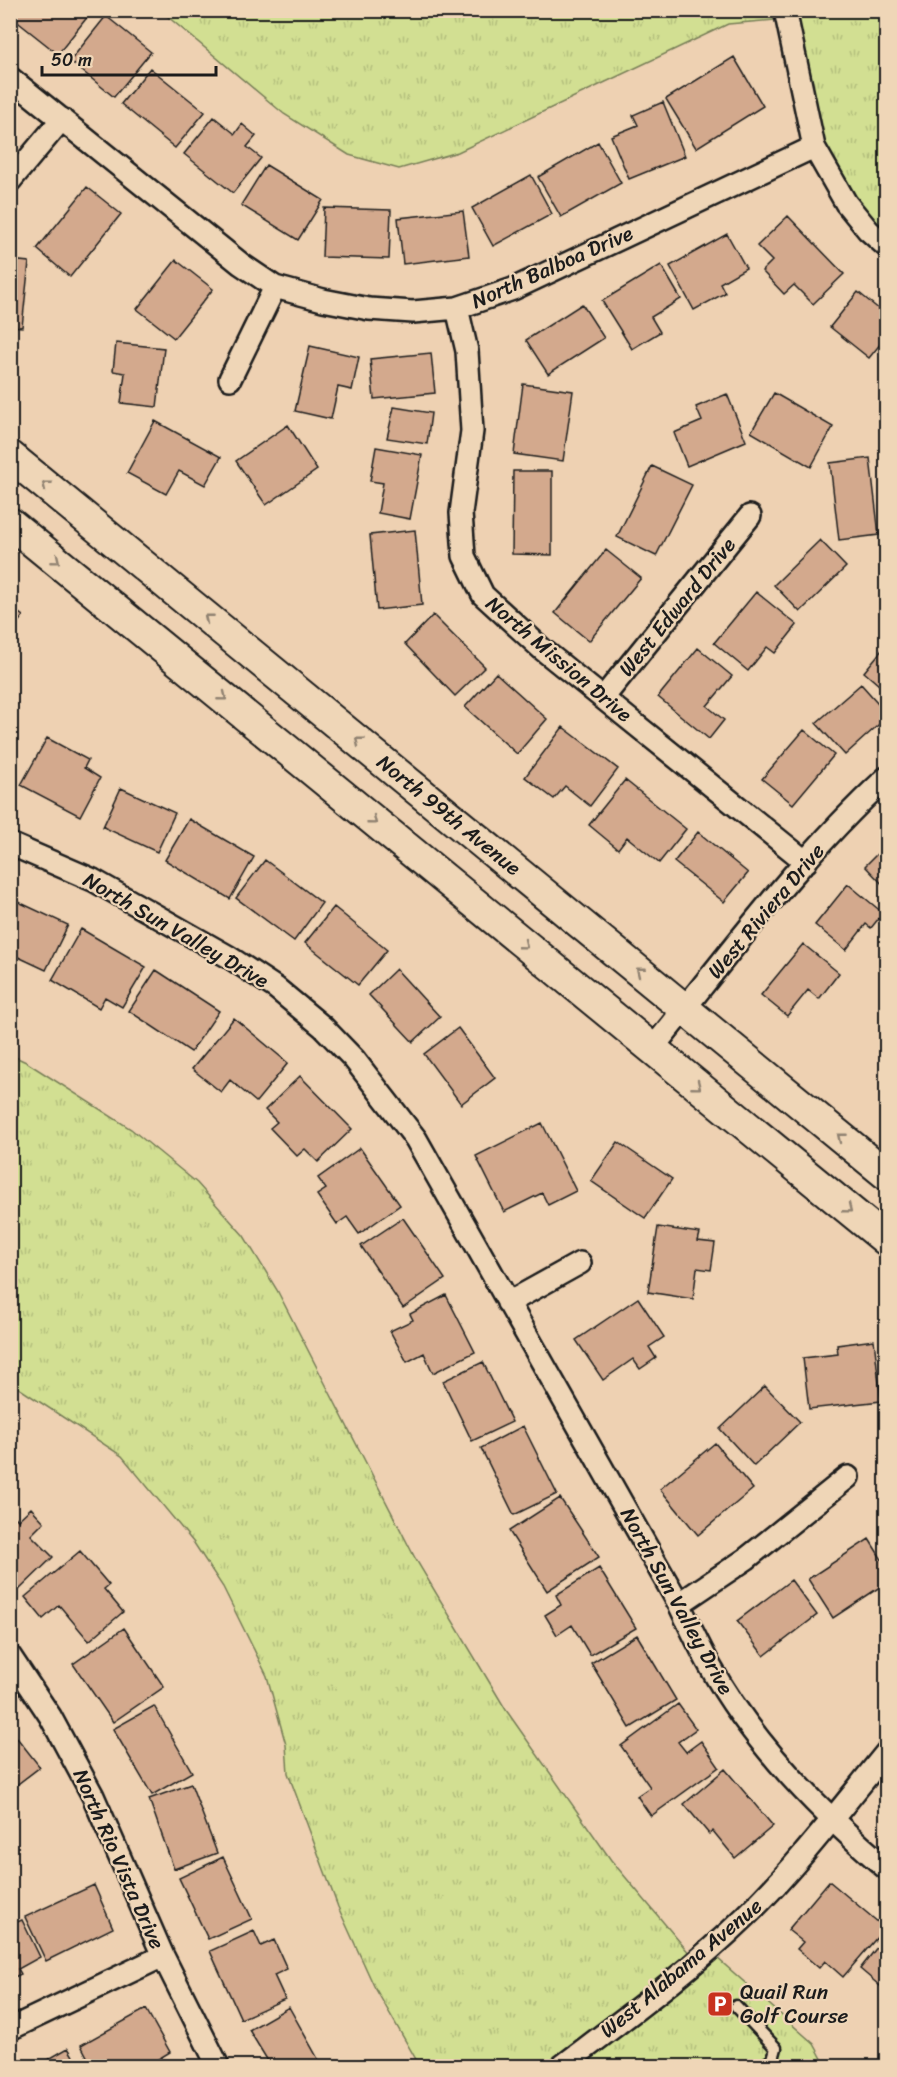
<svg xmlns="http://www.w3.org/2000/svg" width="897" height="2077" font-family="Sriracha,sans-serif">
	<defs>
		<pattern id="grass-tufts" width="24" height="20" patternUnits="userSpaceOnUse" patternTransform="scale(1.5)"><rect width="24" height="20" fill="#d2df92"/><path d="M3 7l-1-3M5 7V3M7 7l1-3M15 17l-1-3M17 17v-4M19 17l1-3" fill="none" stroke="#b4bf7d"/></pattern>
	</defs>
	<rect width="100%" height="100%" fill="#eed1b2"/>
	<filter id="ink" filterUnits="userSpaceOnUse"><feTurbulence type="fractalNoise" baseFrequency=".0167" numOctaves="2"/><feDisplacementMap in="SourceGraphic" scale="12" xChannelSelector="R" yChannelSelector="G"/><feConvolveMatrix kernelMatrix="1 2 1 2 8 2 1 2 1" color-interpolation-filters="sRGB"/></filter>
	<g filter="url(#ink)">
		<!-- grass -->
		<path fill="url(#grass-tufts)" stroke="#777e57" stroke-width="1.5" d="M161 11H886V246L814 147 786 19 728 24 458 152 399 169 349 155 284 114Z
			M11 1055 26 1062 131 1129 197 1183 244 1236 277 1290 415 1558 506 1710 611 1860 695 1960 708 1950 814 2044 826 2066H422L417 2061 374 1986 338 1907 288 1773 286 1745 267 1676 223 1587 194 1543 122 1456 11 1383Z"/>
		<!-- building -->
		<path fill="#d3a98d" stroke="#1c1c1c" stroke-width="1.5" d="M10 10H84L89 15 58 54 10 16Z
			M106 16 151 52 114 97 70 61Z
			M734 57 763 106 696 148 666 99Z
			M150 68 205 112 175 148 121 104Z
			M663 102 685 156 629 179 611 136 638 125 633 115Z
			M214 117 235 134 242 124 256 136 247 147 261 158 233 193 184 154Z
			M598 142 621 183 561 217 538 177Z
			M266 165 323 200 298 240 241 205Z
			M531 175 552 214 493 246 472 208Z
			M87 187 121 214 70 277 37 249Z
			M324 208 391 210 389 259 322 257Z
			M463 211 469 256 403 264 398 218Z
			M788 216 844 274 813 304 794 285 784 294 762 271 772 261 757 246Z
			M727 234 746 268 720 283 725 293 694 310 670 266Z
			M10 260 29 262 22 327 10 326Z
			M176 260 213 289 174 338 137 309Z
			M661 265 681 299 651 317 660 332 632 349 602 301Z
			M858 292 886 315V337L869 358 830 327Z
			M582 304 604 338 548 374 526 340Z
			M116 343 164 348 157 407 121 403 125 373 113 371Z
			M310 346 359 357 352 390 338 387 331 419 295 411Z
			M431 353 435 393 374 399 370 359Z
			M523 384 573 391 563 461 514 454Z
			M774 393 833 427 811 467 751 432Z
			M727 394 746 441 687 466 674 433 702 421 696 407Z
			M394 407 431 413 427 444 387 438Z
			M155 421 221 457 205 485 179 471 166 494 127 473Z
			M288 425 317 470 266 505 236 461Z
			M376 447 422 455 410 519 378 513 383 483 370 481Z
			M870 458 879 535 839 540 830 463Z
			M652 466 692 485 656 556 617 537Z
			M513 471H552V555L512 554Z
			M415 530 422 605 377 610 370 535Z
			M820 540 846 567 800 612 774 585Z
			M606 550 641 578 589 641 555 613Z
			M756 592 797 625 775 653 767 647 748 671 714 643Z
			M10 607 23 616 10 633Z
			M433 615 485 667 455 696 405 644Z
			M886 645V691L864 672Z
			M698 648 732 676 707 706 724 720 709 739 658 697Z
			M496 673 547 719 517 754 465 707Z
			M861 684 886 712V718L845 755 816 723Z
			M563 727 618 769 590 806 565 786 554 799 525 777Z
			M804 730 834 755 793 804 762 779Z
			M47 738 88 760 84 768 100 778 80 816 21 785Z
			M625 780 686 829 659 863 627 837 618 849 589 825Z
			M121 788 175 813 157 852 103 827Z
			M189 819 254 857 230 899 165 860Z
			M698 832 748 873 724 902 674 862Z
			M886 845V888L865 866Z
			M265 860 322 903 294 941 236 898Z
			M848 884 883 913 871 928 866 924 846 950 815 925Z
			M10 898 68 925 46 970 14 955 10 961Z
			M334 907 387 950 358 985 305 943Z
			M81 929 146 967 122 1007 105 997 99 1008 52 980Z
			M803 944 839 973 819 999 808 990 787 1016 761 995Z
			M396 969 440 1017 413 1042 369 995Z
			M156 970 219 1011 191 1052 129 1011Z
			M234 1018 288 1063 256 1102 230 1080 221 1092 192 1069Z
			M458 1028 495 1078 461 1104 424 1054Z
			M300 1076 352 1129 318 1162 305 1149 297 1156 270 1128 277 1122 265 1110Z
			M542 1123 576 1191 548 1205 542 1193 504 1212 476 1156Z
			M618 1142 672 1179 645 1218 591 1181Z
			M360 1148 400 1205 359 1234 347 1217 337 1224 317 1195 326 1189 318 1178Z
			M403 1218 445 1279 403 1308 361 1246Z
			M658 1227 700 1233 698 1241 715 1243 711 1270 697 1268 693 1299 648 1292Z
			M446 1295 475 1352 433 1373 424 1353 407 1362 390 1331 413 1320 410 1314Z
			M638 1298 664 1337 649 1347 656 1358 640 1369 633 1359 603 1380 576 1340Z
			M874 1340 881 1401 809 1409 803 1358 838 1354 837 1345Z
			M483 1362 512 1422 472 1441 443 1381Z
			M765 1386 800 1422 754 1466 720 1429Z
			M523 1426 557 1494 514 1515 481 1448Z
			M715 1443 753 1489 698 1535 660 1489Z
			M560 1498 599 1557 547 1591 509 1531Z
			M31 1508 44 1522 31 1535 53 1557 19 1590 10 1581V1512L18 1520Z
			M869 1539 886 1566V1583L833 1618 808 1579Z
			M80 1551 109 1585 104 1589 123 1612 89 1641 59 1605 43 1619 25 1597Z
			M599 1568 636 1628 590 1655 572 1625 557 1635 545 1615 561 1605 556 1595Z
			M791 1580 817 1615 764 1656 737 1621Z
			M124 1628 164 1687 113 1722 73 1664Z
			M637 1635 676 1700 630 1728 591 1663Z
			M678 1704 696 1729 678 1742 686 1752 701 1741 719 1767 651 1816 637 1796 650 1787 621 1746Z
			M154 1706 192 1772 152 1795 113 1729Z
			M10 1729 40 1767 10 1790Z
			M725 1769 773 1826 735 1858 713 1831 709 1834 684 1804Z
			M191 1784 217 1853 174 1869 149 1799Z
			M223 1857 252 1919 208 1939 179 1878Z
			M829 1881 885 1928 843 1977 825 1961 819 1968 797 1949 803 1942 788 1930Z
			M94 1885 113 1928 46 1961 25 1917Z
			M22 1920 40 1957 18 1969 21 1974 10 1979V1925Z
			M254 1931 261 1946 274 1940 287 1969 274 1975 285 1999 241 2019 210 1951Z
			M886 1936V1991L860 1969Z
			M289 2007 322 2066H271L249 2030Z
			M146 2009 170 2052 147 2066H92L81 2045Z
			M68 2048 79 2066H44L42 2063Z"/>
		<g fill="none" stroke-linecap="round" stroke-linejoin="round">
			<defs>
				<path id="service" d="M736 2006 776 2048 773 2059 763 2066"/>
				<path id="minor" d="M785 10 814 147 846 203 868 230 886 246
					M10 78 241 264 275 287 323 300 369 309 413 312 457 308 513 289 814 147
					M10 181 62 119
					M457 308 467 351 472 431 461 513 464 556 483 595 542 649 806 862
					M230 379 275 287
					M603 698 750 516
					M10 844 93 880 229 957 276 988 323 1027 354 1059 416 1139 679 1604C689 1625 699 1646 710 1666 753 1744 819 1811 886 1868
					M652 1049C727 957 799 858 886 778
					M508 1303 580 1263
					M679 1604 746 1559 848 1477
					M10 1656 50 1716 93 1796 163 1956 218 2066
					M10 2029 163 1956
					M562 2066C624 2019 690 1971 746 1916 797 1866 841 1808 886 1753"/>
				<path id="secondary" d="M10 456 886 1174
					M10 523 886 1240"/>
			</defs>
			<!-- service casing -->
			<use href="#service" stroke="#1c1c1c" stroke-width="15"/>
			<!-- minor casing -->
			<use href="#minor" stroke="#1c1c1c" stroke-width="26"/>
			<!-- secondary casing -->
			<use href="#secondary" stroke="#1c1c1c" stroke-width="34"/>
			<!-- service -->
			<use href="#service" stroke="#efd6b7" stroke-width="10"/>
			<!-- minor -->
			<use href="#minor" stroke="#efd6b7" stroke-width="21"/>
			<!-- secondary -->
			<use href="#secondary" stroke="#efd6b7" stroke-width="30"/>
		</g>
		<!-- one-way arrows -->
		<defs><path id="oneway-chevron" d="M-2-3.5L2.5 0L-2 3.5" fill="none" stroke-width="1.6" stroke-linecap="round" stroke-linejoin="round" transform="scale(1.5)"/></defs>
		<g stroke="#908271">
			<use href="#oneway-chevron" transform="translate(46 485) rotate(-141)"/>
			<use href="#oneway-chevron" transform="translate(56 560) rotate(39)"/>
			<use href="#oneway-chevron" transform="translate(208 618) rotate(-141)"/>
			<use href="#oneway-chevron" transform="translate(223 697) rotate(39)"/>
			<use href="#oneway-chevron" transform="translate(359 741) rotate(-141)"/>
			<use href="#oneway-chevron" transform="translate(373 821) rotate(39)"/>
			<use href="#oneway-chevron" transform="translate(524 945) rotate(39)"/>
			<use href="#oneway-chevron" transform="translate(640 971) rotate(-141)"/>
			<use href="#oneway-chevron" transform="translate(697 1086) rotate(39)"/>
			<use href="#oneway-chevron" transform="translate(841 1137) rotate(-141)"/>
			<use href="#oneway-chevron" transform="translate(848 1209) rotate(39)"/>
		</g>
	</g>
	<!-- icons -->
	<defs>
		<symbol id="parking-square" viewBox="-11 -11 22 22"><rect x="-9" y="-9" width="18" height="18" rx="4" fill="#c8321e" stroke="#efd6b7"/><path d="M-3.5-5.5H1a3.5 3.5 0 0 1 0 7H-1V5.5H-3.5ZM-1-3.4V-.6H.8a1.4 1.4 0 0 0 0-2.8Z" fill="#fff"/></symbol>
	</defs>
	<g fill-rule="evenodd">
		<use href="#parking-square" x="705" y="1989" width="30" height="30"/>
	</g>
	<g text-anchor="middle" stroke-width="4.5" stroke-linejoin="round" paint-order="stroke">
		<!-- street labels -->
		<g font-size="21" fill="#1c1c1c" stroke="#efd6b7">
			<text transform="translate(552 267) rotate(-24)" y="7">North Balboa Drive</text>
			<text transform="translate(677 607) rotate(-51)" y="7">West Edward Drive</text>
			<text transform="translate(559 659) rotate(40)" y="7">North Mission Drive</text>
			<text transform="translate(449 815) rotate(39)" y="7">North 99th Avenue</text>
			<text transform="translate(766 911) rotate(-50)" y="7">West Riviera Drive</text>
			<text transform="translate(176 930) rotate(30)" y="7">North Sun Valley Drive</text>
			<text transform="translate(677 1601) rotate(61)" y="7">North Sun Valley Drive</text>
			<text transform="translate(119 1859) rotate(66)" y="7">North Rio Vista Drive</text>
			<text transform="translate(681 1968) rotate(-40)" y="7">West Alabama Avenue</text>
		</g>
		<!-- poi labels -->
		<g font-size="21" fill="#1c1c1c" stroke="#efd6b7" text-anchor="start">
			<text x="740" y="1999">Quail Run<tspan x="740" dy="24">Golf Course</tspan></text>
		</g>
	</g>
	<!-- margin -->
	<rect width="897" height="2077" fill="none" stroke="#efd6b7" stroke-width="36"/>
	<rect x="18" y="18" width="861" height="2041" fill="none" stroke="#1c1c1c" stroke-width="2" filter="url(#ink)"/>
	<!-- scale -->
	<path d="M42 66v9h174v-9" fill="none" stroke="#1c1c1c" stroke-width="3"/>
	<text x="51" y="66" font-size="18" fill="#1c1c1c" stroke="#efd6b7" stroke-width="4.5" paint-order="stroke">50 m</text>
</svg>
